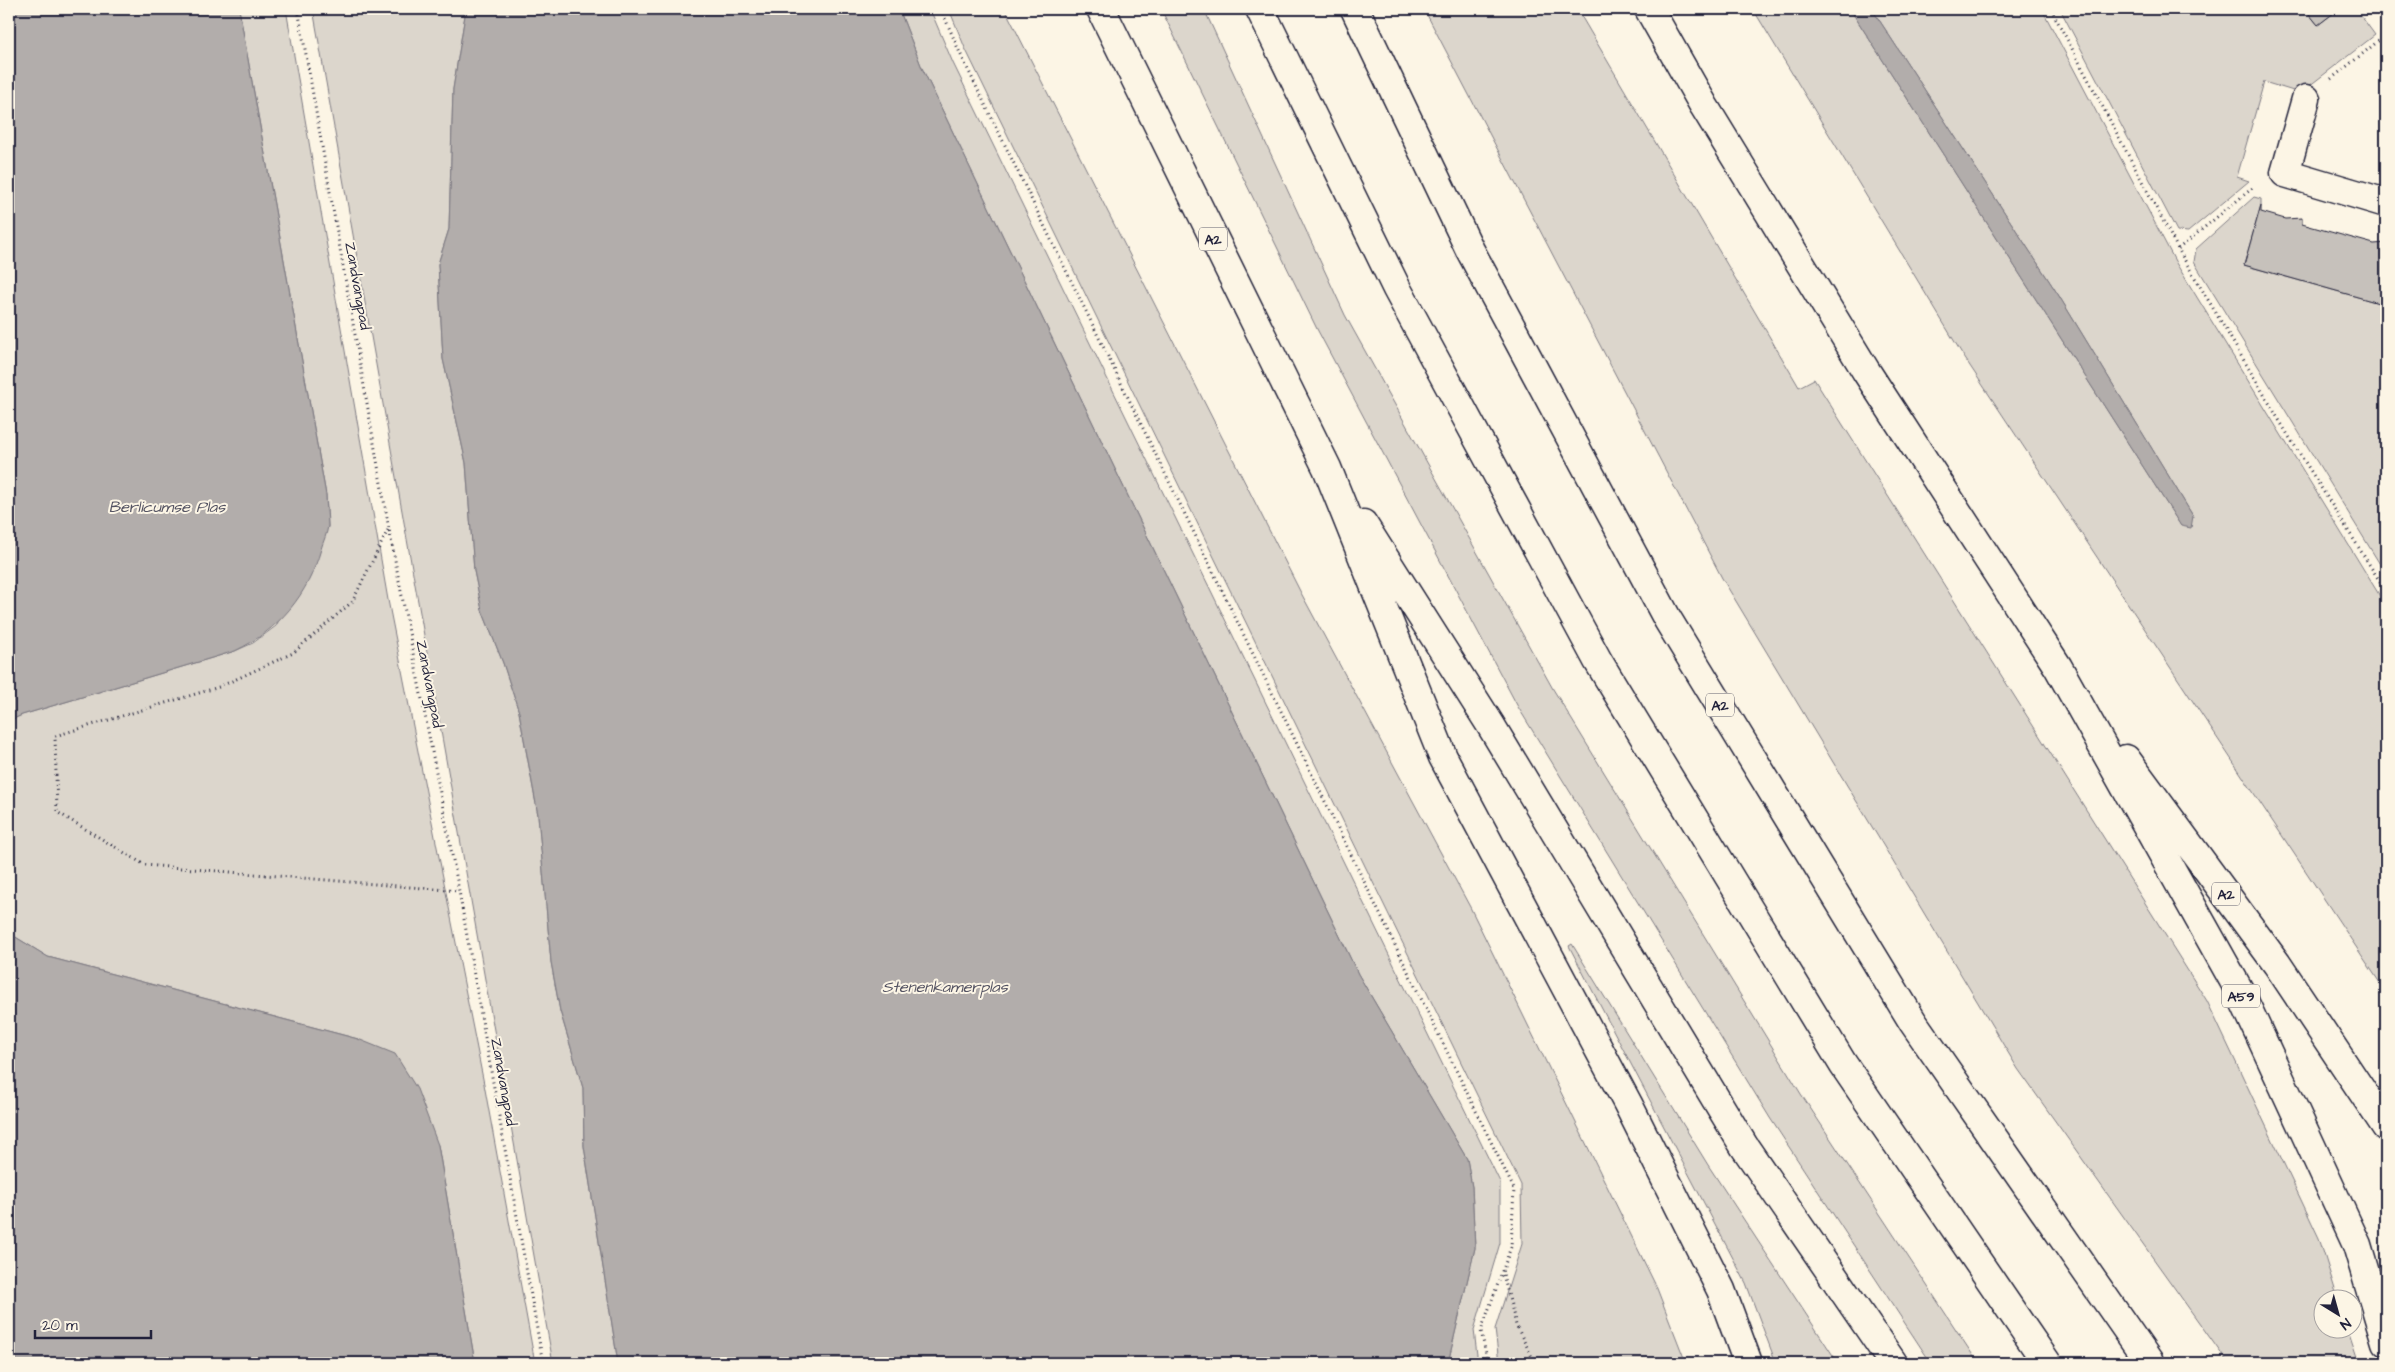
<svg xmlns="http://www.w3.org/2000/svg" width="2395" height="1372" font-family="'Architects Daughter',sans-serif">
	<rect width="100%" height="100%" fill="#fcf5e5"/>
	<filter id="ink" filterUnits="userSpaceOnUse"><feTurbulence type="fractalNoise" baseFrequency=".02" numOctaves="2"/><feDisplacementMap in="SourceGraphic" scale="10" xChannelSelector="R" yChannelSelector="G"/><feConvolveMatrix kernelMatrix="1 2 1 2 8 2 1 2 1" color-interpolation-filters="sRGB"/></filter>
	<g filter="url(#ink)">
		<!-- green -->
		<path fill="#dcd6cc" stroke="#7f7c84" d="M239 9H286L388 600 484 1084 535 1363H475L438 1145 358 1039 48 957 9 933V721L22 715 235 651 253 643 276 626 328 527 326 495Z
			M313 9H466L453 89 449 229 438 264 443 359 466 463 474 571 482 610 503 663 519 712 538 815 551 962 560 1011 583 1088 584 1146 618 1363H553Z
			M899 9H930L953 63 1500 1182V1243L1474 1330 1478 1363H1448L1475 1248 1472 1187 1467 1159 1358 974 922 68Z
			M949 9H1005L1301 593 1470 907 1656 1286 1686 1363H1499L1495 1329 1522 1244 1521 1185 965 48Z
			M1161 9H1204L1345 315 1553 689 1801 1094 1978 1363H1931L1770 1118 1518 707 1317 329Z
			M1424 9H1577L1799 387 1814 379 2207 1001 2319 1238 2338 1299 2322 1300V1330H2348L2359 1363H2228L2018 1069 1722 578Z
			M1753 9H1850L2181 526 2193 516 2059 296 1872 9H2042L2176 263 2386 606V992L1964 357Z
			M2060 9H2305L2318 25 2339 9H2356L2375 35 2300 93 2264 82 2237 177 2249 181 2188 232 2177 231Z
			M2254 197 2261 199V205L2244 265 2386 305V574L2194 262 2196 249Z
			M1572 944 1708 1165 1838 1363H1776L1746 1283 1569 946Z"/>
		<!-- water -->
		<path fill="#b2adab" stroke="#78757e" d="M9 9H239L326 495C326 505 328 516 328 526 327 534 323 542 321 549 308 595 279 630 235 651L22 715 9 721Z
			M466 9H899L922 68 1358 974 1467 1159 1472 1187 1475 1248 1448 1363H618L584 1146 583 1088 560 1011 551 962 538 815 519 712 503 663 482 610 474 571 466 463 443 359 438 264 449 229 453 89Z
			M1850 9H1872L2059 296 2193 516 2191 528 2181 526Z
			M9 933 48 957 358 1039 395 1054 417 1089 438 1145 475 1363H9Z"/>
		<!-- building -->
		<path fill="#c6c1bb" stroke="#22223b" d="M2305 9H2339L2318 25Z
			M2261 205V212L2285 219 2302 218V224L2374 244 2386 243V305L2244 265Z"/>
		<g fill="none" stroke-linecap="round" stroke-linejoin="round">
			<defs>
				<path id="minor" d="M2306 99 2285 173 2386 203"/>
				<path id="highway" d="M1101 9 1327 468 1443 757 1628 1104 1721 1290 1748 1363
					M1260 9 1397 289 1598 661 1843 1064 2047 1363
					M1355 9 1470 250 1668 620 1913 1022 2150 1363
					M1649 9 1704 106 1866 371 2058 667 2239 990 2357 1245 2386 1342
					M1363 524 1490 724 1744 1146 1893 1363
					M2126 759 2277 964 2386 1127"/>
			</defs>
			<!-- minor casing -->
			<use href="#minor" stroke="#22223b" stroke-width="31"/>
			<!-- highway casing -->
			<use href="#highway" stroke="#22223b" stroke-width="31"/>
			<!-- path -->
			<path stroke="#22223b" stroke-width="3" stroke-dasharray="1 4" stroke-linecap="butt" d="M298 9 389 529 459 891 543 1363
				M941 9 960 53 1514 1189 1511 1247 1481 1331 1488 1363
				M2051 9 2178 249 2288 435 2386 591
				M2331 79 2386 35
				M2178 249 2255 186
				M388 530 352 602 293 653 219 687 55 736 57 812 145 865 459 891
				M1502 1270 1516 1325 1535 1363"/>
			<!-- minor -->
			<use href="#minor" stroke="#fcf5e5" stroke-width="28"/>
			<!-- highway -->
			<use href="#highway" stroke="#fcf5e5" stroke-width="28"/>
		</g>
	</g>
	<g text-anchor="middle" stroke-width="4" stroke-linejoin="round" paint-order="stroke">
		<!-- shield labels -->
		<g fill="#fcf5e5" stroke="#63616e" stroke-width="1">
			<rect x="1199" y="227.5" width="28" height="23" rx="4"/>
			<rect x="1706" y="693.5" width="28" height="23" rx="4"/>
			<rect x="2212" y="882.5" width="28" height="23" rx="4"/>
			<rect x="2222" y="984.5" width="38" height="23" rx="4"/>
		</g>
		<g font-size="14" font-weight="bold" fill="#22223b">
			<text x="1213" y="244">A2</text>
			<text x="1720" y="710">A2</text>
			<text x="2226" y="899">A2</text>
			<text x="2241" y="1001">A59</text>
		</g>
		<!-- street labels -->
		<g font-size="15" fill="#22223b" stroke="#fcf5e5">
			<text transform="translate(358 286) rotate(80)" y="5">Zandvangpad</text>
			<text transform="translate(430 684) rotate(79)" y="5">Zandvangpad</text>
			<text transform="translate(504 1082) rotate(80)" y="5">Zandvangpad</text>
		</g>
		<!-- water labels -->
		<g font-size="16" font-style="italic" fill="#545362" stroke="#fcf5e5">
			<text x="167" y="512">Berlicumse Plas</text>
			<text x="945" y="992">Stenenkamerplas</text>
		</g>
	</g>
	<!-- margin -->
	<rect width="2395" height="1372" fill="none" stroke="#fcf5e5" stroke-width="30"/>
	<rect x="15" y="15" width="2365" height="1342" fill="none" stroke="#22223b" stroke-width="2" filter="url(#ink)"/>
	<!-- north arrow -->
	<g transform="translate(2338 1314) rotate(143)"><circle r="24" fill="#fcf5e5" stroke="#a5a1a1"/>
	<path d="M0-4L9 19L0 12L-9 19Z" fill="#22223b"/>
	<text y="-8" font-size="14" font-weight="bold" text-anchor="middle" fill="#22223b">N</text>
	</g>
	<!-- scale -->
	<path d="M35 1330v8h116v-8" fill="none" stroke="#22223b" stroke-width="2.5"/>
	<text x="42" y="1330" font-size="15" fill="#22223b" stroke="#fcf5e5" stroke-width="4" paint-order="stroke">20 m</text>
</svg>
